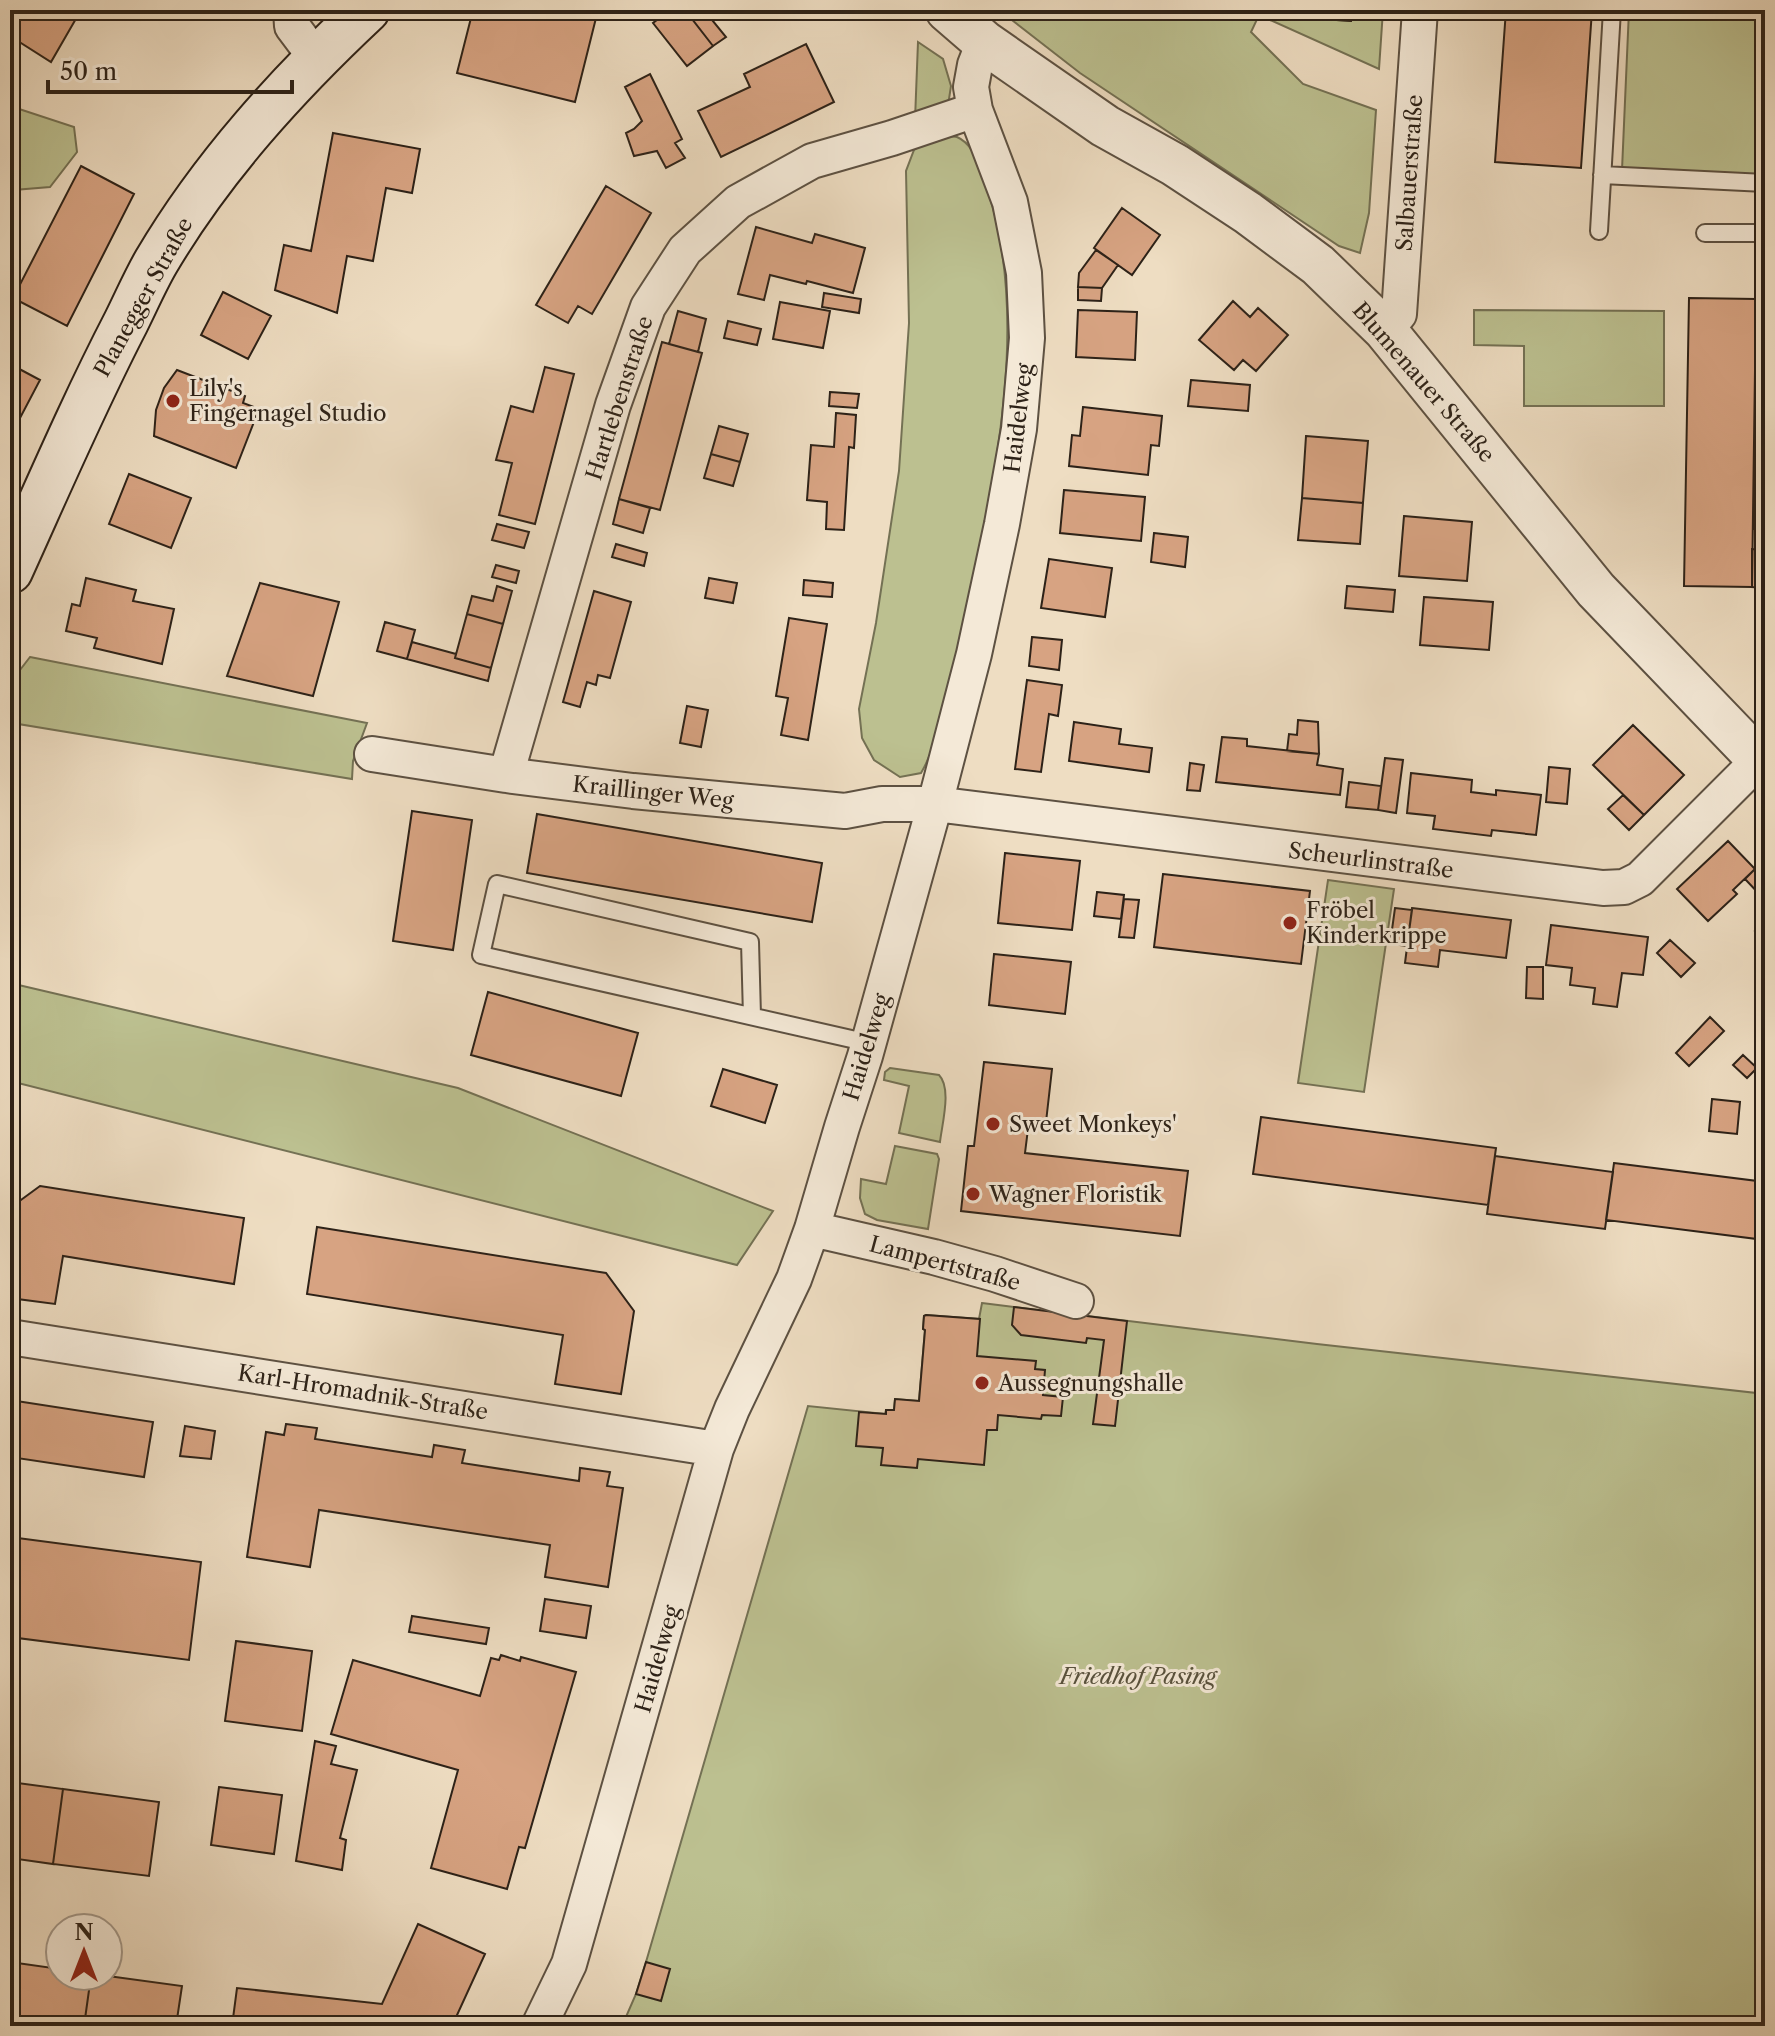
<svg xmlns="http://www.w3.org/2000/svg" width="1775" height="2036" font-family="'Libre Caslon Text',serif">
	<rect width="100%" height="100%" fill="#eeddc2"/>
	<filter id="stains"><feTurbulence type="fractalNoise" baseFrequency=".0025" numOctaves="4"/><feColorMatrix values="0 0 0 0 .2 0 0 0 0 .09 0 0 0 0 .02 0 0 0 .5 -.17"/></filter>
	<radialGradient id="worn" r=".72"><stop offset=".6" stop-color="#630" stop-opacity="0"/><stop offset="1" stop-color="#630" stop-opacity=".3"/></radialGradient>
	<!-- green -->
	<path fill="#bcc090" stroke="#747154" stroke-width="2" d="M999 10H1259V15L1351 21 1352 10H1383L1379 69 1259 15 1251 32 1303 84 1376 110 1369 213 1360 253 1339 246 1080 73Z
		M1629 10H1765V175L1622 170Z
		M918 42 943 59 951 86 949 99 944 108 915 120Z
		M10 106 74 127 77 152 50 187 14 190 10 200Z
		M932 137C940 137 950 135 957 137 973 144 977 161 983 177 1034 312 994 484 964 621 958 649 951 677 944 704 938 729 934 751 921 773L900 777 874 760 862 738 859 709 876 623 899 471 909 323 906 171 914 150Z
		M1474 310 1664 311V406H1524V346L1474 345Z
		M30 657 367 723 353 761 352 779 18 724 10 786V683Z
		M1328 880 1394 889 1364 1092 1298 1083Z
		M10 983 458 1088 773 1211 737 1265 10 1081Z
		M890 1068 939 1075C952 1088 942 1124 940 1142L899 1133 909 1086 884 1080 885 1072Z
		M895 1146 937 1154 939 1159 928 1229 877 1220 865 1214 860 1198 861 1179 886 1184Z
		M982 1303 1317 1344 1765 1394V2026H622L636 1994 646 1962 808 1406 885 1414 886 1410H894L895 1399 919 1401 925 1330 923 1329 924 1316 926 1315 979 1319Z"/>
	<!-- building -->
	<path fill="#d7a382" stroke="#2d2218" stroke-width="2" d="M10 10H81L51 62 10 36Z
		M473 10H598L575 102 457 73Z
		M670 10H685L713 46 687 66 653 23Z
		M685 10H704L726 37 713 46Z
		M1259 10H1352L1351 21 1259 15Z
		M1506 10H1592L1581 168 1495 162Z
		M806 44 834 102 721 157 698 111 750 87 744 74Z
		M650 74 682 139 675 143 685 158 666 168 657 151 634 156 626 133 634 129 642 121 625 87Z
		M333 133 420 149 412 193 386 188 373 261 347 256 337 313 275 290 284 245 311 251Z
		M81 166 134 194 67 326 13 298Z
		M606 186 651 213 592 314 578 306 568 323 536 305Z
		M1122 208 1160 235 1132 275 1094 248Z
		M756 227 812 243 815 234 865 248 853 293 807 281 806 284 770 275 764 300 738 294Z
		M1096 250 1118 265 1102 288 1078 287 1079 273Z
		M1078 287 1102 288 1101 301 1078 300Z
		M223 292 271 316 248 359 201 335Z
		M824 293 861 299 859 313 822 307Z
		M1689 298 1756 299 1752 587 1684 586Z
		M1233 301 1250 317 1258 308 1288 335 1256 371 1243 360 1234 370 1199 340Z
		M780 302 830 311 823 348 773 339Z
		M1078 310 1137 312 1135 360 1076 357Z
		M678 311 706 319 698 352 669 344Z
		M1756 320 1765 321V341H1756Z
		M728 321 761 329 757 345 724 338Z
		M662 342 702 353 660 510 619 499Z
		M10 364 40 380 10 437Z
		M545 367 574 374 535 524 499 515 512 463 496 460 511 406 533 412Z
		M177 370 245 396 243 403 259 409 236 468 154 436 156 410 164 388Z
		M1191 380 1250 385 1248 411 1188 406Z
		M830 392 859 394 857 408 829 406Z
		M1083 407 1162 416 1159 446 1151 445 1148 475 1069 466 1072 435 1080 436Z
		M836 413 856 415 854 448 849 447 844 530 826 529 827 502 807 500 811 445 834 447Z
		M1755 425 1765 426V467H1754Z
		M719 426 748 434 740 462 711 454Z
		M1306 436 1368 441 1363 503 1302 498Z
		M711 454 740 462 733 486 704 478Z
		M129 474 191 498 171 548 109 524Z
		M1064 490 1145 497 1141 541 1060 533Z
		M1302 498 1363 503 1360 544 1298 540Z
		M619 499 650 508 643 533 613 524Z
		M1753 515H1765V529H1753Z
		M1404 516 1472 522 1467 581 1399 576Z
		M497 524 529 532 524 548 492 540Z
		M1154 533 1188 537 1185 567 1151 562Z
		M616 544 647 553 644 566 612 557Z
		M1752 549 1765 550V588L1752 587Z
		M1049 559 1112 568 1105 617 1041 608Z
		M496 565 519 571 516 583 492 577Z
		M86 578 136 590 133 601 174 609 162 664 94 648 97 638 66 631 72 604 80 606Z
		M709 578 737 583 733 603 705 598Z
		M804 580 833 583 832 597 803 595Z
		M260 583 339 602 313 696 227 676Z
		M497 586 512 591 503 624 467 614 472 596 493 601Z
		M1347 586 1395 590 1393 612 1345 608Z
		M594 591 631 602 610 678 598 675 596 685 587 682 580 707 563 702Z
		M1424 597 1493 602 1489 650 1420 645Z
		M467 614 503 624 491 668 455 658Z
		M789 618 827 624 808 740 781 735 788 698 776 696Z
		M385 622 415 630 407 659 377 651Z
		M1032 637 1062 640 1059 670 1029 666Z
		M412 642 456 654 455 658 491 668 488 681 407 659Z
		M1027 680 1062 685 1058 716 1049 714 1041 772 1015 769Z
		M687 706 708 710 701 747 680 743Z
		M1298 720 1318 722 1319 754 1287 751 1289 734 1297 735Z
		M1074 722 1121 729 1119 744 1152 748 1149 772 1069 761Z
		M1633 725 1684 775 1644 815 1593 765Z
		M1222 737 1247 739V746L1319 754 1317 765 1343 769 1340 795 1216 782Z
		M1385 758 1403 760 1396 813 1378 810Z
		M1190 763 1204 765 1200 791 1187 790Z
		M1549 767 1570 769 1567 804 1546 802Z
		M1411 773 1472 780 1471 792 1496 795V790L1541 795 1536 835 1492 830 1491 836 1433 829 1435 816 1407 813Z
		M1349 782 1381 786 1378 810 1346 807Z
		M1623 795 1644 815 1629 830 1608 809Z
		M412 811 472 820 453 950 393 941Z
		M537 814 822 863 812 922 527 873Z
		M1728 841 1755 869 1733 890 1737 894 1708 921 1677 889Z
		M1005 853 1080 861 1072 930 998 923Z
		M1765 867V894L1762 897 1745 879 1755 869 1759 873Z
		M1163 874 1310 891 1301 964 1154 947Z
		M1097 892 1124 895 1121 919 1094 916Z
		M1124 899 1139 900 1134 938 1119 937Z
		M1395 908 1412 910 1407 946 1390 944Z
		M1412 908 1511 920 1506 958 1440 950 1438 967 1405 963Z
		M1765 921V940L1755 931Z
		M1551 925 1648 937 1643 975 1622 973 1617 1007 1593 1004 1595 988 1570 985 1572 968 1546 965Z
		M1670 940 1695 963 1681 977 1657 953Z
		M994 954 1071 962 1065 1014 989 1005Z
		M1527 967H1543V999L1526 998Z
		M488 992 638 1033 621 1096 471 1055Z
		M1710 1017 1724 1031 1689 1066 1676 1053Z
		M1743 1055 1757 1068 1747 1078 1733 1065Z
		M984 1062 1052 1069 1046 1122 1029 1121 1025 1153 1188 1171 1180 1236 961 1211 968 1146H974Z
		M723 1069 777 1085 765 1123 711 1106Z
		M1712 1099 1740 1102 1737 1134 1709 1131Z
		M1261 1117 1496 1148 1488 1205 1253 1174Z
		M1495 1156 1613 1172 1605 1229 1487 1214Z
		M1614 1163 1765 1182V1240L1606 1220Z
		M40 1186 244 1218 234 1284 63 1256 55 1304 10 1298V1208Z
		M317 1227 606 1273 634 1311 621 1394 555 1384 563 1335 307 1294Z
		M1014 1307 1127 1321 1115 1426 1093 1424 1104 1340 1087 1338 1086 1343 1021 1335 1012 1325Z
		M926 1315 980 1319 977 1356 1036 1361 1035 1369 1045 1370 1043 1395 1063 1397 1061 1416 1042 1415 1041 1419 998 1415 997 1430H987L984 1465 918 1459 917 1468 881 1465 883 1448 856 1446 859 1412 886 1414V1410H894L895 1399 919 1401 925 1330 923 1329 924 1316Z
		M10 1400 153 1422 144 1477 10 1457Z
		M286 1424 317 1428 315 1439 432 1457 434 1445 465 1450 462 1463 579 1481 580 1468 610 1472 607 1486 623 1488 608 1587 545 1577 550 1545 319 1510 310 1567 247 1557 266 1432 284 1435Z
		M185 1426 215 1431 211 1459 180 1456Z
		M10 1537 201 1562 189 1660 10 1637Z
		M545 1599 591 1606 586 1638 540 1631Z
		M412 1616 489 1628 486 1644 409 1632Z
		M236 1641 312 1651 302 1731 225 1721Z
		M501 1655 520 1661 521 1657 576 1672 525 1848 519 1847 507 1889 431 1868 458 1770 331 1734 353 1660 480 1696 491 1658 499 1660Z
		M315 1741 336 1746 331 1764 357 1770 340 1838 346 1840 342 1870 296 1861Z
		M10 1782 63 1789 53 1864 10 1858Z
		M219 1787 282 1795 274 1854 211 1845Z
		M63 1789 159 1802 149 1876 53 1864Z
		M418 1924 485 1954 452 2026H232L237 1988 382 2004Z
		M10 1962 60 1969V1976H91L84 2026H10Z
		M646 1962 670 1969 661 2001 636 1994Z
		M91 1976H108L182 1986 176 2026H84Z"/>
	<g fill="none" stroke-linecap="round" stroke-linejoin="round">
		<defs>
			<path id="service" d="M1602 175 1765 183
				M1599 231 1612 10
				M1705 233H1765
				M752 1016 750 942 497 884 481 955 869 1043"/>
			<path id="minor" d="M291 10 292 26 316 58
				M1385 330 1399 314 1420 10
				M372 754 506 775 633 791 845 811 882 804H935L1603 888 1624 887 1640 879 1759 760
				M506 775 613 405 648 307 685 250 738 202 812 161 892 138 975 110
				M812 1229 934 1257 995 1274 1076 1301
				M10 1337 716 1449
				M539 2026 569 1964 716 1449 732 1409 794 1279 812 1229 842 1127 865 1056 935 804 974 654 1002 524 1019 429 1027 338 1024 273 1010 202 975 110 971 87 975 65 984 42"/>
			<path id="tertiary" d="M947 10 984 42 1105 126 1175 165 1248 213 1318 265 1385 330 1596 590 1765 766"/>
			<path id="secondary" d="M10 571C48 487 84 403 126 322 136 302 145 281 156 262 212 167 287 85 367 10"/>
		</defs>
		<!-- service casing -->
		<use href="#service" stroke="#5d5142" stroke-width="20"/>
		<!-- minor casing -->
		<use href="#minor" stroke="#5d5142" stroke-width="38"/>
		<!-- tertiary casing -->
		<use href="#tertiary" stroke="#5d5142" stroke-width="46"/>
		<!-- secondary casing -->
		<use href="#secondary" stroke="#2d2218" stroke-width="48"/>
		<!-- service -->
		<use href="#service" stroke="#f4e9d7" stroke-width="16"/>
		<!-- minor -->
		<use href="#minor" stroke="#f4e9d7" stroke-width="34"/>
		<!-- tertiary -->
		<use href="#tertiary" stroke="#f4e9d7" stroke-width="42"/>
		<!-- secondary -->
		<use href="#secondary" stroke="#f4e9d7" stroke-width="44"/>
	</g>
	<!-- markers -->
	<g fill="#8f2418" stroke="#f4e9d7" stroke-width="3">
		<circle cx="173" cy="401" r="8"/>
		<circle cx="1290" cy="923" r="8"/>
		<circle cx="993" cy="1124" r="8"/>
		<circle cx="973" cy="1194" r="8"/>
		<circle cx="982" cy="1383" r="8"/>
	</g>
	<g text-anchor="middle" stroke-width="6" stroke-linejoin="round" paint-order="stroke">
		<!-- street labels -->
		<g font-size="22" fill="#2d2218" stroke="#f4e9d7">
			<text transform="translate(1409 173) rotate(-86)" y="8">Salbauerstraße</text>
			<text transform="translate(143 297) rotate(-61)" y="8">Planegger Straße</text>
			<text transform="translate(1424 382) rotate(49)" y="8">Blumenauer Straße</text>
			<text transform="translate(619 398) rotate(-72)" y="8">Hartlebenstraße</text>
			<text transform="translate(1018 418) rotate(-83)" y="8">Haidelweg</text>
			<text transform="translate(653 792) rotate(6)" y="8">Kraillinger Weg</text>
			<text transform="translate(1371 860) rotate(7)" y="8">Scheurlinstraße</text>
			<text transform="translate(866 1047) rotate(-73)" y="8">Haidelweg</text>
			<text transform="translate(945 1263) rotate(15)" y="8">Lampertstraße</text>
			<text transform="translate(363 1392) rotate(9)" y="8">Karl-Hromadnik-Straße</text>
			<text transform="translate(657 1659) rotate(-74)" y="8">Haidelweg</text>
		</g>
		<!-- poi labels -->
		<g font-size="22" fill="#2d2218" stroke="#f4e9d7" text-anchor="start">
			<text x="189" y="396">Lily's<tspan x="189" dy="25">Fingernagel Studio</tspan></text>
			<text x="1306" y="918">Fröbel<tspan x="1306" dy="25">Kinderkrippe</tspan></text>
			<text x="1009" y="1132">Sweet Monkeys'</text>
			<text x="989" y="1202">Wagner Floristik</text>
			<text x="998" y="1391">Aussegnungshalle</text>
		</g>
		<!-- park labels -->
		<g font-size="22" font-style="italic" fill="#58513c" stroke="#f4e9d7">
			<text x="1138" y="1684">Friedhof Pasing</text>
		</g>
	</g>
	<!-- margin -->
	<rect width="1775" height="2036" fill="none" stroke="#eeddc2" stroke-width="40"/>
	<rect x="12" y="12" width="1751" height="2012" fill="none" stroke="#2d2218" stroke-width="4"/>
	<rect x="20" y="20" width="1735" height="1996" fill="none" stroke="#2d2218" stroke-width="2"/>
	<!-- north arrow -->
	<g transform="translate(84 1952)"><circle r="38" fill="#f4e9d7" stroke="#a4998b" stroke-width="2"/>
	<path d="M0-6L14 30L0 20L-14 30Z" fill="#8f2418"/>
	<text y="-12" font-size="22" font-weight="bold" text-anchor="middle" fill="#2d2218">N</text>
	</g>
	<!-- scale -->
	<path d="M48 80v12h244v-12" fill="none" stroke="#2d2218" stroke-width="4"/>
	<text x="60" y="80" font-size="24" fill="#2d2218" stroke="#f4e9d7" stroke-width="6" paint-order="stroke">50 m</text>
	<rect width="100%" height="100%" filter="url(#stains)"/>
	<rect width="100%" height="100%" fill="url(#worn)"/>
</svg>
